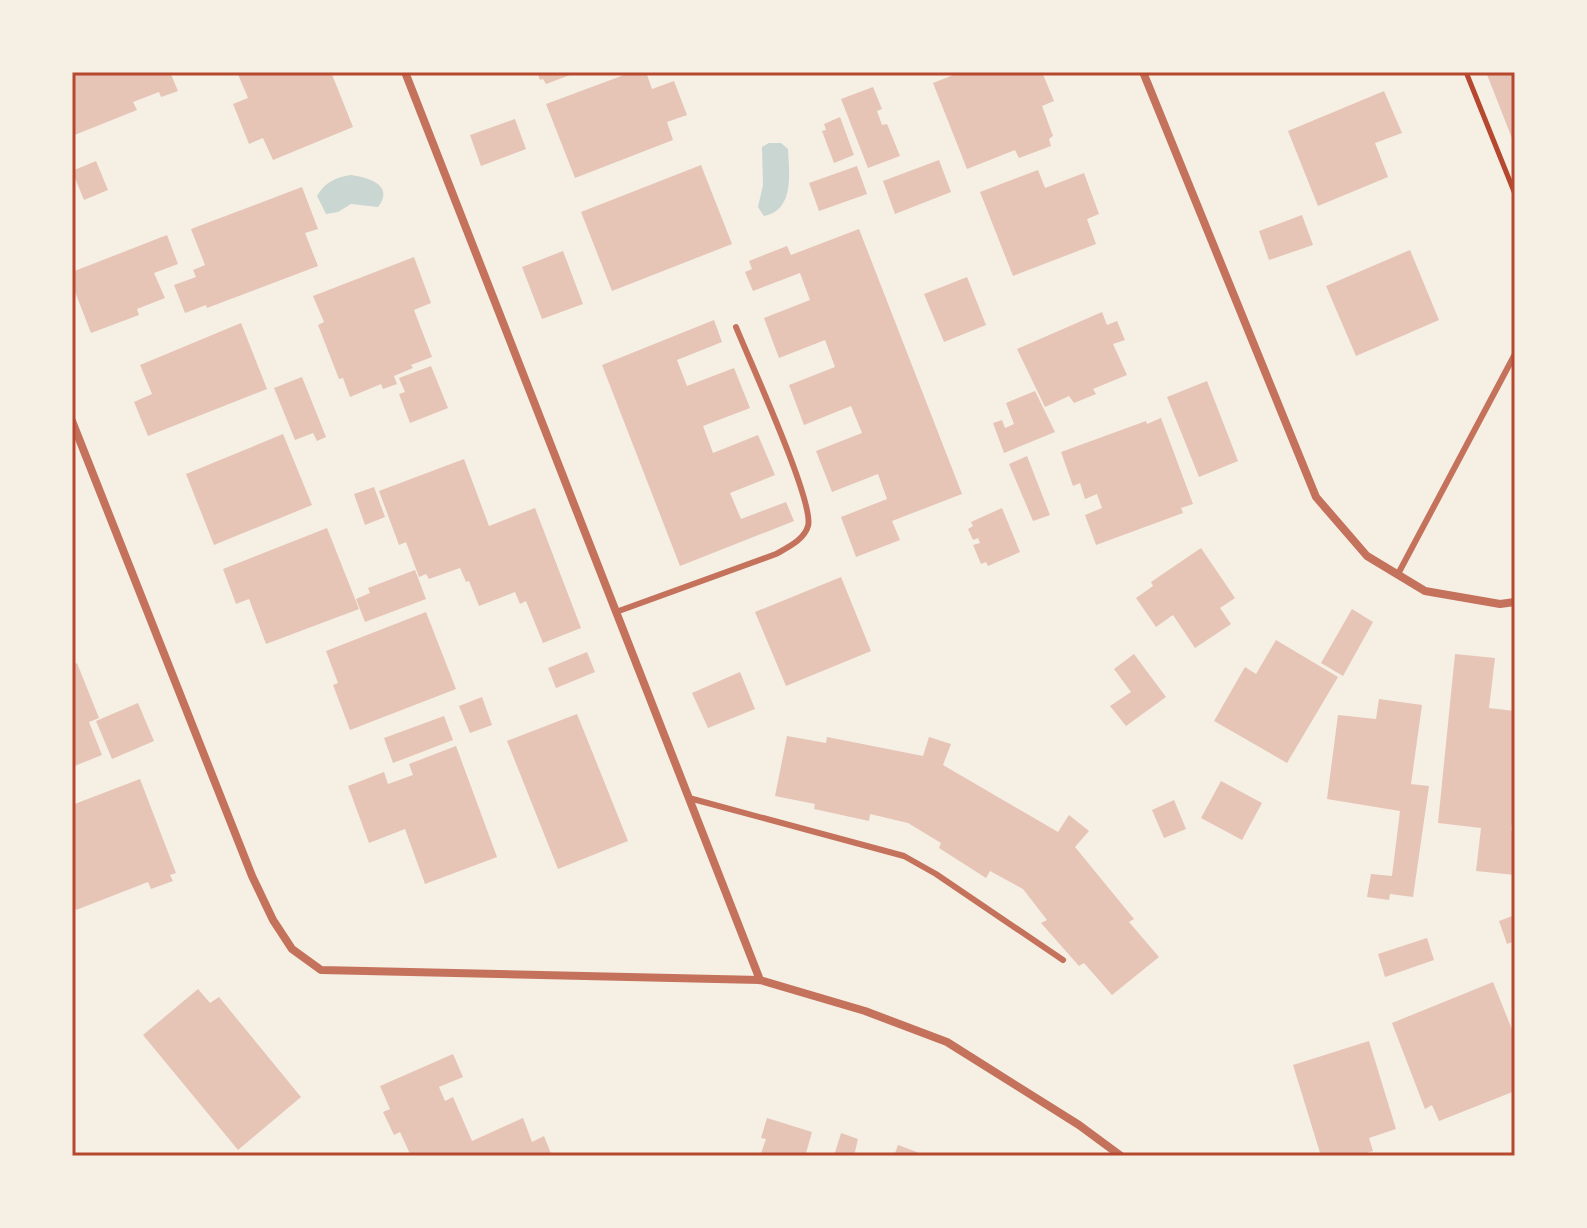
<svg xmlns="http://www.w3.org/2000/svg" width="1587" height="1228" font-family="'Source Sans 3',sans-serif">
	<rect width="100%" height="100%" fill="#f6efe4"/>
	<!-- water -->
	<path fill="#c9d6d2" d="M769 143H781L788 149C789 173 795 210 764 216L758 207 763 185 762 147Z
		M350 175C368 177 395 185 378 207L351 204 338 212 326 214 317 196C325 182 335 178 350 175Z"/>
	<!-- building -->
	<path fill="#e6c5b7" d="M72 72H121L123 75 131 72H170L178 91 161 97 159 92 133 102 137 110 72 136Z
		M237 72H331L353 127 273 160 263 138 249 144 233 104 248 98Z
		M537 72H578L546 84 543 79 540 80Z
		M632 72H646L652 89 674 81 687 115 667 122 673 140 575 178 546 104Z
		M961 72H1042L1054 101 1042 106 1053 136 1049 139 1051 146 1019 158 1015 150 967 169 933 83Z
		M1486 72H1515V146Z
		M873 87 882 109 877 111 882 125 887 124 900 156 868 168 841 99Z
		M1384 91 1402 133 1375 143 1388 177 1318 206 1288 131Z
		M840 117 854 155 834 163 822 131 826 130 824 124Z
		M515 119 526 149 481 166 470 135Z
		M939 160 951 192 895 214 883 181Z
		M96 161 108 190 84 200 72 171Z
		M701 165 732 244 612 291 581 212Z
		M857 166 867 194 819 211 809 183Z
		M1038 170 1045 188 1084 173 1099 214 1087 219 1096 244 1013 276 980 192Z
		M302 187 318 229 305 233 318 266 207 308 206 305 185 313 174 285 196 277 193 270 205 265 191 229Z
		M1302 215 1313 245 1269 260 1259 231Z
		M859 229 962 494 892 521 900 540 856 557 841 517 887 499 878 474 832 492 816 451 862 433 851 406 804 425 789 385 835 367 825 340 779 358 764 318 810 300 800 273 753 291 745 272 752 269 749 261 787 246 791 255Z
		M167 235 178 264 154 273 165 298 137 309 139 315 91 333 72 284V272Z
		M1410 250 1439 320 1356 356 1326 286Z
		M563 251 583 304 542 319 522 267Z
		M414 257 431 303 414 310 432 357 411 365 413 368 394 376 397 384 383 389 381 384 350 397 343 378 339 379 318 325 324 322 313 296Z
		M967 277 986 325 944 342 924 294Z
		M1102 312 1107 325 1117 321 1125 340 1113 344 1127 375 1093 389 1096 394 1074 403 1069 396 1045 407 1017 349Z
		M714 320 722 342 677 360 687 386 734 368 750 408 703 426 713 453 758 435 775 475 730 493 741 519 786 502 794 521 680 566 602 365Z
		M241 323 267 389 148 436 134 402 152 394 140 365Z
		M431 366 448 408 410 423 399 394 405 392 399 378Z
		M302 377 326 437 317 441 313 433 295 440 274 388Z
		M1207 381 1238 461 1199 477 1167 397Z
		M1035 391 1055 432 1004 453 993 423 1002 420 1005 428 1014 424 1006 403Z
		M1161 418 1193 504 1181 508 1183 513 1096 545 1085 515 1102 508 1097 494 1085 499 1080 483 1073 486 1061 452 1146 421 1147 424Z
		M283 434 312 505 214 545 186 474Z
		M1027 456 1050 515 1033 521 1009 464Z
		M464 459 489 526 535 508 581 628 543 643 526 601 520 604 515 592 479 606 469 581 466 582 460 568 429 579 426 574 419 577 406 542 399 545 379 491Z
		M374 487 385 517 365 525 354 494Z
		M1002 508 1020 552 988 566 986 562 981 564 973 545 980 543 978 538 973 540 968 529 973 526 971 522Z
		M327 528 359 609 266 644 249 599 236 604 223 569Z
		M1201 548 1235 598 1220 608 1231 624 1195 648 1173 615 1156 627 1136 598 1153 586 1151 582Z
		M415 570 426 599 365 622 356 599 370 593 368 588Z
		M841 577 871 651 786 686 755 612Z
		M1352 609 1373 622 1343 676 1321 663Z
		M426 612 456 689 350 730 333 685 338 683 326 651Z
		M1276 640 1338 677 1287 763 1214 721 1245 667 1256 674Z
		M587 652 595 672 556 688 548 668Z
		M1134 654 1166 697 1126 726 1110 706 1131 692 1114 669Z
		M1455 654 1495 658 1489 708 1515 711V793L1511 831H1515V875L1476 871 1481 828 1438 823Z
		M77 663 99 718 89 722 102 755 72 767V665Z
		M740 672 755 709 708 728 692 693Z
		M482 697 492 725 470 733 459 706Z
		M1379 699 1422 705 1411 784 1429 786 1413 897 1390 894 1389 900 1367 897 1371 874 1392 876 1400 811 1327 799 1338 715 1376 719Z
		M138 703 154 741 112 759 96 721Z
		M577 714 628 841 558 869 507 741Z
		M444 716 453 740 393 763 384 738Z
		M787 736 826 743 827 737 923 756 929 737 951 744 943 765 1058 832 1069 815 1089 831 1075 847 1134 919 1129 922 1159 957 1112 995 1084 963 1079 966 1041 923 1047 920 1023 889 990 871 986 878 939 848 941 843 908 823 870 814 869 821 814 809 815 804 775 796Z
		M456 746 497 857 425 884 405 829 369 843 348 786 384 772 388 784 413 775 409 764Z
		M140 779 176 873 170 875 173 881 151 889 148 882 76 910 72 899V805Z
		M1221 781 1262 803 1242 840 1201 818Z
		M1174 800 1186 829 1164 838 1152 810Z
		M1515 915V941L1507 944 1499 921Z
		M1427 938 1434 960 1385 977 1378 954Z
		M1493 982 1515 1037V1091L1439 1121 1432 1105 1425 1109 1392 1023Z
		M198 989 210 1003 219 997 301 1097 238 1150 143 1035Z
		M1369 1041 1396 1129 1369 1138 1373 1151 1356 1156H1321L1293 1065Z
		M453 1054 463 1077 439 1087 445 1101 453 1097 472 1141 523 1118 532 1142 544 1136 552 1156H411L400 1132 394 1135 383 1112 390 1109 380 1086Z
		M767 1118 812 1132 806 1153 814 1156H760L766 1139 761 1138Z
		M841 1133 858 1139 854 1156H834Z
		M898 1145 917 1152 916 1156H894Z"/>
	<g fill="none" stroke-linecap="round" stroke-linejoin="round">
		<!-- path -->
		<path stroke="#b5482f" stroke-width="5" d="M1466 72 1515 194"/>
		<!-- service -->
		<path stroke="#c5725c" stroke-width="6" d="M1398 574 1515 354
			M616 612 776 554C788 547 804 540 808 526 815 503 748 357 736 327
			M689 798 904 856 936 874 1063 960"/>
		<!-- minor -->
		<path stroke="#c5725c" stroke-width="8" d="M405 72 760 980
			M1143 72 1316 497 1367 556 1425 591 1500 604 1515 602
			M72 421 252 876 273 920 292 949 321 970 760 980 865 1011 947 1042 1079 1125 1121 1156"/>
	</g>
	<!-- border -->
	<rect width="1587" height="1228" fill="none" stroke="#f6efe4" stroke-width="148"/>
	<rect x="74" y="74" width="1439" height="1080" fill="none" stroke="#b5482f" stroke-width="3"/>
</svg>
